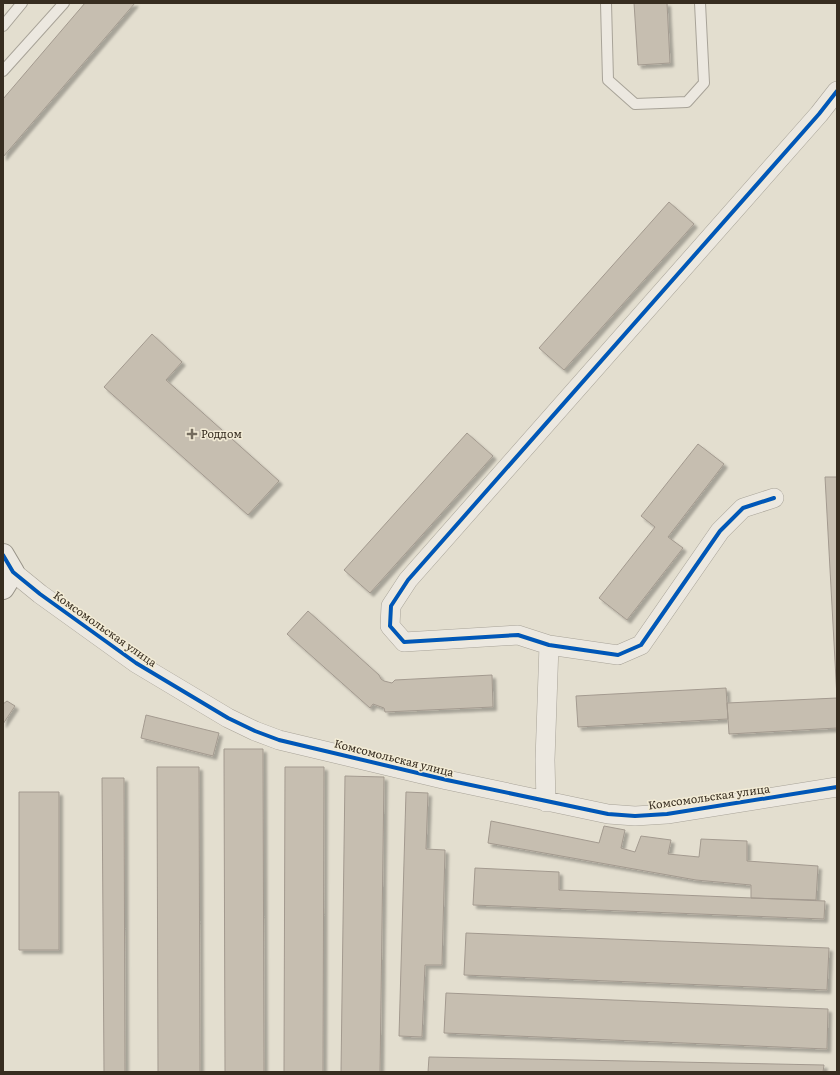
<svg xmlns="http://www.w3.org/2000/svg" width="840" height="1075" font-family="Literata,serif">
	<defs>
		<filter id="shadow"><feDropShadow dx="3.5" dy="3.5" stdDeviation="1" flood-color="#0004"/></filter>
	</defs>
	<rect width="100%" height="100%" fill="#e3decf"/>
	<!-- building -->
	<path fill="#c6beb0" stroke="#a39a8f" filter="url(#shadow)" d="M85 3H135L3 157V99Z
		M634 3H667L670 63 638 65Z
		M669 202 694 224 564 370 539 348Z
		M152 334 182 362 166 380 279 481 248 515 104 387Z
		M467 433 493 456 370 593 344 570Z
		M698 444 724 464 668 537 683 548 627 620 599 598 655 527 641 516Z
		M825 477H837V702V698Z
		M308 611 379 675 381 679 384 681 392 683 395 680 492 675 493 707 385 712 384 708 373 704 370 708 287 634Z
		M726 688 728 719 578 727 576 696Z
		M837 698V728L729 734 727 703Z
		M7 701 15 706 3 724V704Z
		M146 715 219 733 213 756 141 738Z
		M224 749H263L264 1072H225Z
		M157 767H199L200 1072H158Z
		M285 767H324L323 1072H284Z
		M345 776 384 777 380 1072H341Z
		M102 778H124L125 1072H104Z
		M19 792H59V950H19Z
		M406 792 428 793 426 849 445 850 442 965H425L422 1037 399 1036Z
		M491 821 599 843 604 826 625 830 621 848 635 852 641 836 671 840 668 854 699 857 701 839 747 841V861L818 866 816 900 751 898V885L696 880 488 843Z
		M475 868 559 872V890L825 901 824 919 473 905Z
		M466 933 829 948 827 990 464 975Z
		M446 993 828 1009 827 1049 444 1033Z
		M429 1057 824 1065 823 1072H428Z"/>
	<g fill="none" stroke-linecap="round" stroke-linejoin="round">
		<defs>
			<path id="lane" d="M606 3 608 80 635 104 687 102 704 83 700 3
				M3 26 22 3
				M3 71 64 3"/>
			<path id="street" d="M774 498 743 508 720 531 641 645 618 655 549 645 518 635 404 642 390 626 391 606 408 580 819 114 837 91
				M13 572 40 594 136 663 228 718 255 731 279 740 447 780 608 814 635 816 667 814 837 787
				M546 802 545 760 549 645"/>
			<path id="secondary" d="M3 555 13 572 3 588"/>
		</defs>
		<!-- lane casing -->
		<use href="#lane" stroke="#a8a398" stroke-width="12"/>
		<!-- street casing -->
		<use href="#street" stroke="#a8a398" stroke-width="20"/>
		<!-- secondary casing -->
		<use href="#secondary" stroke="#989388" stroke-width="24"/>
		<!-- lane -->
		<use href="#lane" stroke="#ece8e0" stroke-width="10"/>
		<!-- street -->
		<use href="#street" stroke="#ece8e0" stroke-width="19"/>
		<!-- secondary -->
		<use href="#secondary" stroke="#ece8e0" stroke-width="22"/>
		<defs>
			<path id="cycleway" d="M774 498 743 508 720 531 641 645 618 655 549 645 518 635 404 642 390 626 391 606 408 580 819 114 837 91
				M3 555 13 572 40 594 136 663 228 718 255 731 279 740 447 780 608 814 635 816 667 814 837 787"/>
		</defs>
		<!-- cycleway casing -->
		<use href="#cycleway" stroke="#f3ecd6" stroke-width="6"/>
		<!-- cycleway -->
		<use href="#cycleway" stroke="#0057b8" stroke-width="4"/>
	</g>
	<!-- markers -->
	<path fill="#736b5d" stroke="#f3ecd6" stroke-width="1.5" d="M190 428h4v4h4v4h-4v4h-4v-4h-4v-4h4z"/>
	<g text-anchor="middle" stroke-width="3" stroke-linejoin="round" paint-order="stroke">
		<!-- poi labels -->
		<g font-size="11" fill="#372d20" stroke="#f3ecd6" text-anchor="start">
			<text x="201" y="438">Роддом</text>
		</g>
		<!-- street labels -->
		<g font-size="11" fill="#372d20" stroke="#f3ecd6">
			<text transform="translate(105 629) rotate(35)" y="4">Комсомольская улица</text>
			<text transform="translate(394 758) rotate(14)" y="4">Комсомольская улица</text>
			<text transform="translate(709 797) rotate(-8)" y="4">Комсомольская улица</text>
		</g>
	</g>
	<!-- border -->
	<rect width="840" height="1075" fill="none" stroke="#372d20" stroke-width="8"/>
</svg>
